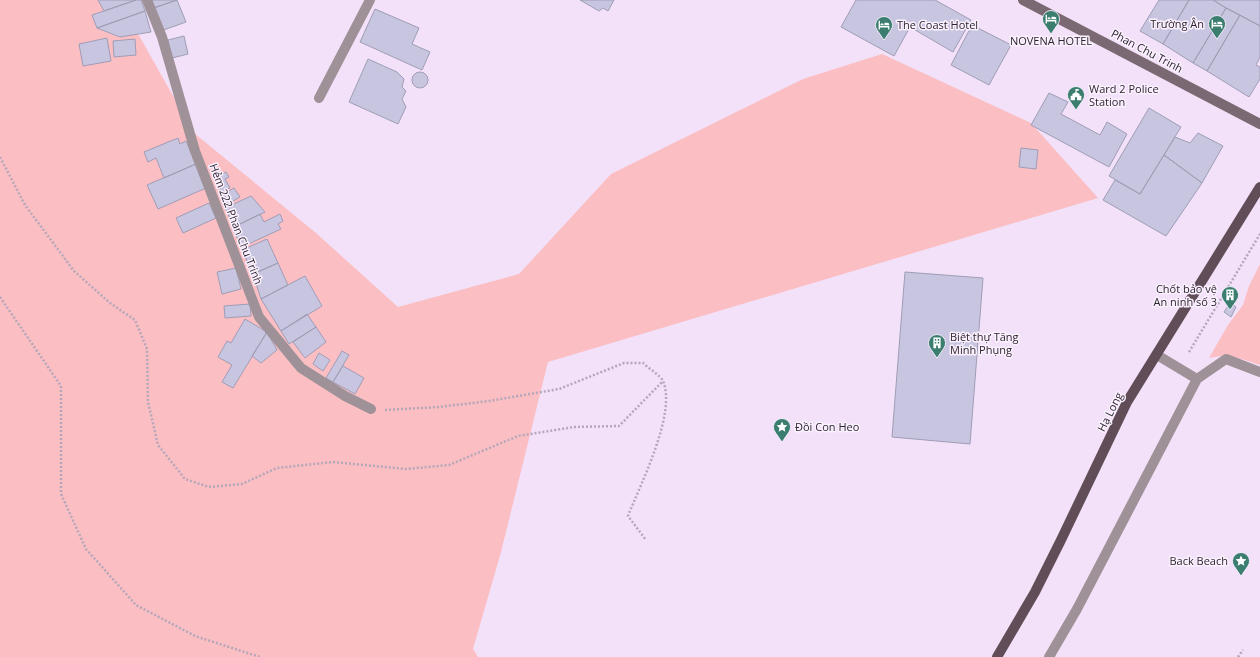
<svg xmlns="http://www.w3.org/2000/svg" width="1260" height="657" font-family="'Open Sans',sans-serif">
	<rect width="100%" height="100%" fill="#f2e1f8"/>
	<!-- green -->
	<path fill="#fbbec3" d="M0 0H119L194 133 316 233 398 307 519 274 611 174 803 79 882 54 1031 123 1098 198 548 362 501 552 473 649 478 657H0Z
		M1260 264V365C1242 359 1228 353 1209 358L1228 325 1243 305 1249 286Z"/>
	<!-- building -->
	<path fill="#c7c5e0" stroke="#9f9db6" d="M98 0H136L104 11Z
		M136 0H141L145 11 97 28 92 15Z
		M152 0H177L154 8Z
		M177 0 186 22 161 31 153 8Z
		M580 0H614L608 11 603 8 599 11Z
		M856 0H935L971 20 953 52 910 27 894 56 841 27Z
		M1159 0H1189L1163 44 1140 31Z
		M1189 0H1213L1226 8 1193 63 1163 44Z
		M1213 0H1260V26L1226 8Z
		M1226 8 1240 15 1207 71 1193 63Z
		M375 9 419 28 412 44 430 52 422 70 360 42Z
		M145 11 151 32 120 37 97 28Z
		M1240 15 1260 26V57L1256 65 1260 67V79L1249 97 1207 71Z
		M972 25 1011 45 989 85 951 65Z
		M184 36 188 54 172 58 168 40Z
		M107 38 111 61 83 66 79 44Z
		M135 39 136 55 114 57 113 41Z
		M368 59 397 72 404 79 402 87 406 91 402 99 406 107 398 124 349 102Z
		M412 80a8 8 0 1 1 16 0a8 8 0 1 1-16 0Z
		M1049 93 1068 102 1061 114 1100 135 1107 122 1127 134 1109 167 1031 125Z
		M1149 108 1181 127 1140 194 1109 176Z
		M1198 133 1223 146 1202 183 1164 155 1175 137 1190 143Z
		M178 138 180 144 186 141 196 164 164 178 156 158 148 162 144 152Z
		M1021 148 1038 150 1036 169 1019 167Z
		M1164 155 1202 183 1166 236 1103 200 1115 180 1140 194Z
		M196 164 206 188 158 209 147 185Z
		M226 172 229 177 225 179 230 188 222 192 214 178Z
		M234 188 240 197 225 206 222 200 226 198 224 194Z
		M251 196 265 212 234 227 225 208Z
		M209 203 216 218 183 233 176 218Z
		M260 214 264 222 280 214 283 221 278 224 281 229 242 247 232 228Z
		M267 239 278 263 253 274 242 250Z
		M278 263 288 285 261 299 253 274Z
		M236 268 241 289 222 294 217 272Z
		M905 272 983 278 970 444 892 437Z
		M305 276 322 306 281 331 261 299Z
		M1230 303 1236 307 1231 317 1224 312Z
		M250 304 251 316 225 318 224 306Z
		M307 314 316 327 289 344 281 331Z
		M245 319 267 332 233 388 222 382 232 365 218 357 227 341 231 343Z
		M316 327 326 342 305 358 293 342Z
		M267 332 277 350 261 363 252 356Z
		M342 351 349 355 333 382 326 378Z
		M319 353 330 360 323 371 313 364Z
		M343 366 364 378 355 394 333 382Z"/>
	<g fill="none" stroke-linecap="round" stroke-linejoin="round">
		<!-- path -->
		<path stroke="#b5a7ba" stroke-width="2.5" stroke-dasharray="2 2" stroke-linecap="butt" d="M0 157 25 205 74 271 110 303 135 320 147 349 148 402 158 445 185 479 209 487 242 484 277 468 333 462 406 469 449 465 518 436 574 427 619 426 663 381
			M0 297 61 386V494L86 549 136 605 195 636 260 657
			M1189 352 1260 234
			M385 410 439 407 489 401 559 389 624 363H643C648 368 660 375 663 381 677 413 640 485 628 516L646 540
			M1238 657 1243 650"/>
		<!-- lane -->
		<path stroke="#9e9298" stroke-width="10" d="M319 98 370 0
			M1157 355 1197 379
			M1049 657 1077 609 1197 379 1226 359 1260 372"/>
		<!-- street -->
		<path stroke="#9e9298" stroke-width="10" d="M147 0 162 37 195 151 259 317 301 368 345 396 371 409"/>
		<!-- secondary -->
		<path stroke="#7a6972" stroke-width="10" d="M1023 0 1260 124"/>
		<!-- primary -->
		<path stroke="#614d58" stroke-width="10" d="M997 657 1035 592 1061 540 1127 402 1260 187"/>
	</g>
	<!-- icons -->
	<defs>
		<symbol id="hotel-pin" viewBox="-11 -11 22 30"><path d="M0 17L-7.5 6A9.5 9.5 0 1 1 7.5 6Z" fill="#3b7d6f" stroke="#fbf1ff"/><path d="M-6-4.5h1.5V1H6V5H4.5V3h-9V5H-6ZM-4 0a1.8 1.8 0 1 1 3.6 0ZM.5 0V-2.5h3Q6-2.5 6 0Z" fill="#fff"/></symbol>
		<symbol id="civic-pin" viewBox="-11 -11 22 30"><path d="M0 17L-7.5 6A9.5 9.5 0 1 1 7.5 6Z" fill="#3b7d6f" stroke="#fbf1ff"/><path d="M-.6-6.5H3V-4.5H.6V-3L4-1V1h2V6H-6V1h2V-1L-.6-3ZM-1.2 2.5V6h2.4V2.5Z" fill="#fff"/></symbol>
		<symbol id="building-pin" viewBox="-11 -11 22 30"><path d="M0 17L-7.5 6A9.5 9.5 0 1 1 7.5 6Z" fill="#3b7d6f" stroke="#fbf1ff"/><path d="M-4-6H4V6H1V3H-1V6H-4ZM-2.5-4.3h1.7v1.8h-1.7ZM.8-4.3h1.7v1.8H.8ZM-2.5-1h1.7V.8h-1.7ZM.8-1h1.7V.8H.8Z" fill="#fff"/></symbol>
		<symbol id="sight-pin" viewBox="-11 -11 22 30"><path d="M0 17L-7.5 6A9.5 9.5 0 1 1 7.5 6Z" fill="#3b7d6f" stroke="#fbf1ff"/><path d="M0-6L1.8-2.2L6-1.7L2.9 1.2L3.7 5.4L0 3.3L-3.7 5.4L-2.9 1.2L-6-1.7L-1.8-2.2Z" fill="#fff"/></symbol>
	</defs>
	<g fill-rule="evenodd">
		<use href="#hotel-pin" x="1041" y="9" width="20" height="27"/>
		<use href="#hotel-pin" x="1207" y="14" width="20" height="27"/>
		<use href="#hotel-pin" x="874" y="15" width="20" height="27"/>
		<use href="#civic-pin" x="1066" y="85" width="20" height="27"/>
		<use href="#building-pin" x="1220" y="285" width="20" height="27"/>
		<use href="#building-pin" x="927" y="333" width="20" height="27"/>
		<use href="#sight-pin" x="772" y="417" width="20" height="27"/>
		<use href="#sight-pin" x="1231" y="551" width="20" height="27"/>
	</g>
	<g text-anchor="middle" stroke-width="3" stroke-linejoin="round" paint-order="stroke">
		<!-- poi labels -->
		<g font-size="11" fill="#2d262f" stroke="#fbf1ff" text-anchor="start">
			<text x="1204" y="28" text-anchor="end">Trường Ân</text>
			<text x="897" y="29">The Coast Hotel</text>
			<text x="1051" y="45" text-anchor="middle">NOVENA HOTEL</text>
			<text x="1089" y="93">Ward 2 Police<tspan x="1089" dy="13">Station</tspan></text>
			<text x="1217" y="293" text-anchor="end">Chốt bảo vệ<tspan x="1217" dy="13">An ninh số 3</tspan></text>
			<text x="950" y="341">Biệt thự Tăng<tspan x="950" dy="13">Minh Phụng</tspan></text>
			<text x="795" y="431">Đồi Con Heo</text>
			<text x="1228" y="565" text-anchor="end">Back Beach</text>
		</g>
		<!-- street labels -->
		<g font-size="11" fill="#2d262f" stroke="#fbf1ff">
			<text transform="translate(1147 51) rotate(28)" y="4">Phan Chu Trinh</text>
			<text transform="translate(236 224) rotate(69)" y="4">Hẻm 222 Phan Chu Trinh</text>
			<text transform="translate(1110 412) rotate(-63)" y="4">Hạ Long</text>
		</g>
	</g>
</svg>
